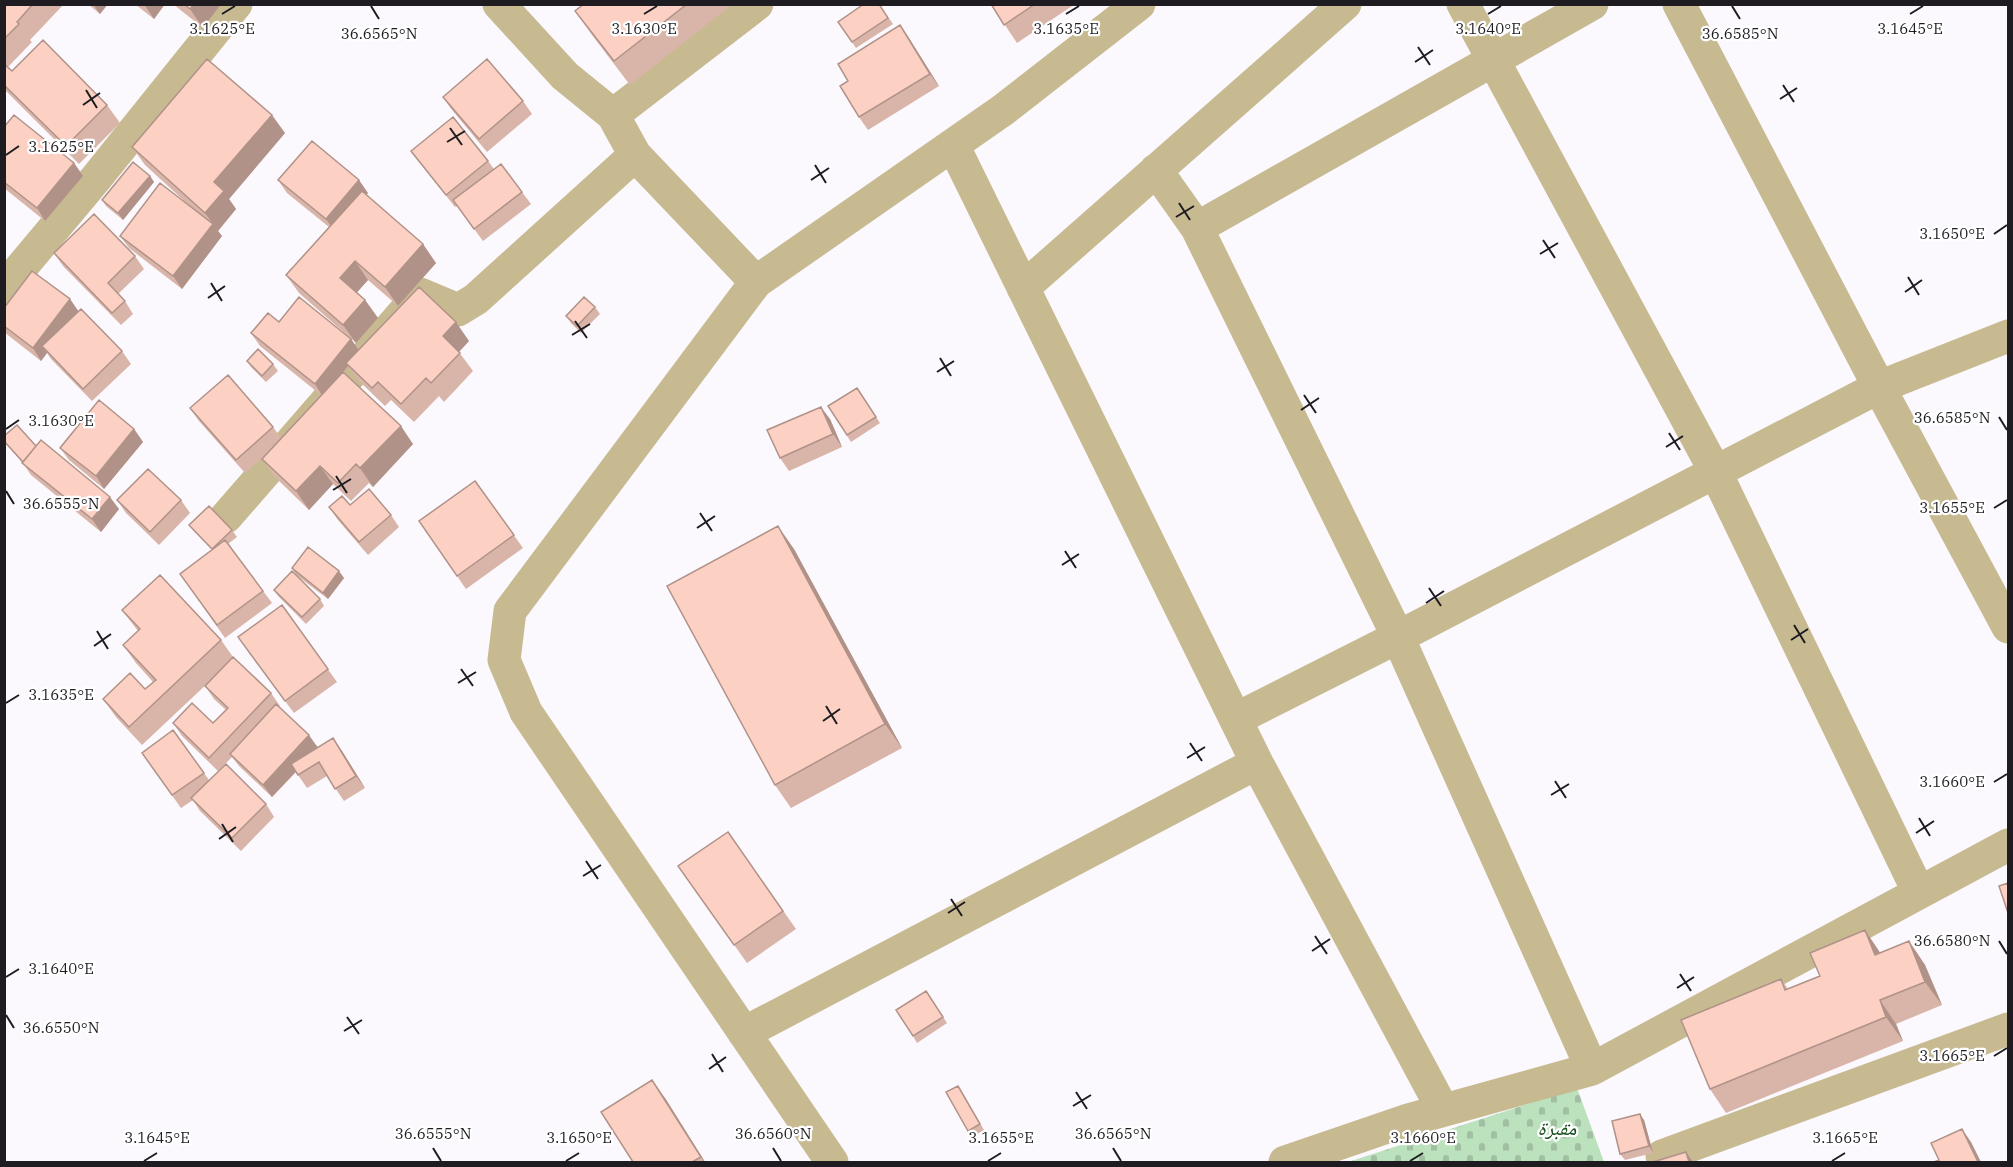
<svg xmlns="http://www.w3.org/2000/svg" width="2013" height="1167" font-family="'IBM Plex Serif','Noto Naskh Arabic',serif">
	<defs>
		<pattern id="cemetery-stones" width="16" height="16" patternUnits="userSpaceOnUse" patternTransform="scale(1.5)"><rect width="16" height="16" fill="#bce1bd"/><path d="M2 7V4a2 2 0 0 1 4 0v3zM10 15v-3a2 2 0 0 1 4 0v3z" fill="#a1c0a2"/></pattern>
	</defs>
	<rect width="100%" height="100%" fill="#fbf8fe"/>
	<!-- cemetery -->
	<path fill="url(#cemetery-stones)" d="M1577 1088 1604 1162H1348Z"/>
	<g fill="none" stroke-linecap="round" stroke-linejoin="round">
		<!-- minor -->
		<path stroke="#c7ba91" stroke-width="33" d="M499 4 565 76 613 115 635 155 756 282
			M1463 4 1715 471 1919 893
			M1679 4 1879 387 2008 627
			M613 115 757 4
			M953 145 1257 763 1443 1110
			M1156 170 1197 228 1398 637 1592 1069
			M1197 228 1592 4
			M4 288 97 177 236 4
			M1023 288 1345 4
			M226 517 420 294 458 310 476 299 635 155
			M1236 719 1398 637 1879 387 2008 336
			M744 1033 1257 763
			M1662 1156 2008 1029
			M832 1162 526 712 504 660 510 611 756 282 1003 110 1139 4
			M1285 1162 1405 1121 1592 1069 2008 845"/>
	</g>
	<!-- wall -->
	<path fill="#d9b4a8" d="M4 4H64L30 40 32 42 8 67 12 71 107 105 120 123 79 164 4 89Z
		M88 4H108L100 14Z
		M135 4H165L154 19Z
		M173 4H221L203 28Z
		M584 4H733L630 85 592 35 575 11Z
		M879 4 893 24 856 48 838 22Z
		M991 4H1075L1017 43Z
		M900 25 939 86 868 130 859 117 848 81Z
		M443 97 523 101 532 114 487 152 452 110Z
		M4 127 74 163 83 176 45 221 4 188Z
		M285 133 229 199 236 209 218 231 222 236 182 289 129 248 120 236 191 207 145 165 132 147Z
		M411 151 488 161 494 169 522 192 531 204 483 241 457 206 455 207 420 163Z
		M150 176 154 182 123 220 106 206 102 200Z
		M278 180 368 193 366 195 436 263 398 306 368 280 357 292 365 300 378 318 356 343 299 293 286 275 329 227 287 193Z
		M54 253 135 256 144 269 118 294 125 301 133 314 121 325 63 266Z
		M70 299 78 312 122 351 131 364 92 401 51 359 47 353 41 361 4 332V308Z
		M595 307 600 314 581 333 571 323 566 316Z
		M279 322 351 339 358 350 469 341 459 352 473 371 444 402 439 396 414 422 391 400 385 406 359 381 348 366 343 372 413 444 373 487 369 483 351 501 333 484 309 510 275 477 262 459 267 454 245 473 199 421 190 408 273 427 281 438 321 395 260 346 251 333Z
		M247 361 273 364 278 371 266 382 251 367Z
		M857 388 880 423 851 442 828 406Z
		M830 419 842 447 789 471 780 458Z
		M134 429 143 442 104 489 69 460 60 448Z
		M4 436 36 446 119 509 101 532 31 475 22 462 4 442Z
		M475 481 523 548 466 589 419 521Z
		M117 500H181L190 513 159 545 126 513Z
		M350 505 391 515 399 527 368 555 338 520 329 507Z
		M189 525 232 530 237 537 228 544 272 603 225 638 180 574 212 550 194 531Z
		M794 549 902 748 791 808 775 785Z
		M292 568 344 578 328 599 296 575Z
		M274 590 320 599 324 606 306 624 278 596Z
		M282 605 337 682 294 713 247 650Z
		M122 610 221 640 233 657 271 693 280 706 279 707 318 747 342 751 365 788 344 801 327 776 307 788 296 772 272 797 239 766 232 757 218 771 182 736 173 723H213L226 710 214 699 205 686 210 681 142 745 116 717 103 699 145 689 153 682 136 663 123 645 138 631Z
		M173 730 209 780 266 804 274 817 241 851 200 811 193 800 181 808 142 753Z
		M728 832 796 929 747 963 678 866Z
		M1909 941 1925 965 1942 1005 1896 1024 1903 1041 1726 1113 1710 1089 1781 979 1788 989Z
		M926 991 947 1023 917 1043 913 1036Z
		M962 1092 984 1130 972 1137 968 1131Z
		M665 1098 705 1162H633Z
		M1644 1120 1653 1153 1625 1160 1620 1154Z"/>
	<!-- shaded-wall -->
	<path fill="#b09288" d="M93 4H108L100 14Z
		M144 4H165L154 19Z
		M194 4H221L203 28 190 9Z
		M900 25 909 38 939 86 930 74Z
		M272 115 285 133 229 199 236 209 218 231 222 236 182 289 173 276 213 224 205 213 214 182Z
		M74 163 83 176 45 221 37 208Z
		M150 176 154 182 123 220 118 213Z
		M359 180 368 193 335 232 326 219Z
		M423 244 436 263 398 306 385 287Z
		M355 261 368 280 353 297 340 278Z
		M70 299 79 312 42 346 47 353 41 361 33 348Z
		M365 300 378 318 356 343 343 325Z
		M456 322 469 341 456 355 443 336Z
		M351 339 360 352 346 363 348 366 323 397 315 384Z
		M821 407 830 419 842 447 833 434Z
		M401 426 413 444 373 487 360 468Z
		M134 429 143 442 104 489 96 476Z
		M320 466 333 484 309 510 296 491Z
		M110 497 119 509 101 532 92 519Z
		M778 526 794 549 902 748 885 724Z
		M339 571 344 578 328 599 323 593Z
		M309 735 318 748 272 797 263 785Z
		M333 738 342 751 365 788 356 776Z
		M1865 930 1881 954 1875 955Z
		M1909 941 1925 965 1942 1005 1925 982Z
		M1880 1000 1896 1024 1903 1041 1886 1017Z
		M652 1080 665 1098 705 1162H704L701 1157Z
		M1640 1114 1644 1120 1653 1153 1649 1146Z
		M1962 1129 1971 1142 1981 1162H1978Z
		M1686 1152 1693 1162H1689Z"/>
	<!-- building -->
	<path fill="#fcd1c3" stroke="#b09288" stroke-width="1.5" d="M4 4H33L17 22 19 24 4 39Z
		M184 4H194L190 9Z
		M584 4H687L614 61 575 11Z
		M864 4H879L888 18 852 42 838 22Z
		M991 4H1035L1004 25Z
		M900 25 930 74 859 117 840 86 848 81 838 64Z
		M43 40 107 105 66 146 4 85V64L12 71Z
		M207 59 272 115 214 182 224 191 205 213 132 147Z
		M487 59 523 101 479 139 443 97Z
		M14 115 74 163 37 208 4 182V127Z
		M453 117 488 161 446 195 411 151Z
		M312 141 359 180 326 219 278 180Z
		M133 162 150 176 118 213 102 200Z
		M501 164 522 192 474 229 453 200Z
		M160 183 213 224 173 276 120 236Z
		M362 191 423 244 385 287 355 261 340 278 365 300 343 325 286 275Z
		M94 214 135 256 108 283 125 301 112 313 54 253Z
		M32 271 70 299 33 348 4 326V308Z
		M419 287 456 322 443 336 460 353 431 383 426 378 401 404 378 382 372 388 346 363Z
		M299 297 351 339 315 384 251 333 268 313 279 322Z
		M584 297 595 307 577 326 566 316Z
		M81 309 122 351 83 389 42 346Z
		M258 349 273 364 262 376 247 361Z
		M343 372 401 426 360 468 356 464 338 483 320 466 296 491 262 459Z
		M228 375 273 427 236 460 190 408Z
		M857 388 876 417 847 435 828 406Z
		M99 400 134 429 96 476 60 448Z
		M821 407 833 434 780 458 767 430Z
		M17 425 36 446 23 462 4 441V436Z
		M41 440 110 497 92 519 22 463Z
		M148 469 181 500 150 532 117 500Z
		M475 481 514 535 457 576 419 521Z
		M369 489 391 515 359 542 329 507 342 496 350 505Z
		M209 506 232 530 212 549 189 525Z
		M778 526 885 724 775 785 667 586Z
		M225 540 263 591 217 625 180 574Z
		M308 547 339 571 323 593 292 568Z
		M292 571 320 599 302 617 274 590Z
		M160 575 221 640 129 727 103 699 130 673 145 689 156 680 123 645 140 629 122 610Z
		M282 605 328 669 285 701 238 637Z
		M233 657 271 693 209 758 173 723 192 703 213 723 228 708 205 686Z
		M276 704 309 735 263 785 230 754Z
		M173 730 204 773 172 795 142 753Z
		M333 738 356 776 335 789 319 762 298 775 291 764Z
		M226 764 266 804 232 838 191 798Z
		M728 832 783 911 734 945 678 866Z
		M2008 883V913L1999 886Z
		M1865 930 1875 955 1909 941 1925 982 1880 1000 1886 1017 1710 1089 1681 1020 1781 979 1785 990 1820 976 1810 953Z
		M926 991 943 1017 913 1036 896 1010Z
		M652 1080 701 1157 692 1162H633L601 1112Z
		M958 1086 980 1124 968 1131 946 1092Z
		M1640 1114 1649 1146 1620 1154 1612 1121Z
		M1962 1129 1978 1162H1934L1939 1160 1931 1143Z
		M1686 1152 1689 1162H1653Z"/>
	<!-- ticks -->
	<path fill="none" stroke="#1e1c21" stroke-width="2" d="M371 6 379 19M1732 6 1740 19M222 14 235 6M644 14 657 6M1066 14 1079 6M1488 14 1501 6M1910 14 1923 6M1418 47 1430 65M1415 62 1433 50M1783 85 1794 102M86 90 97 108M1780 99 1797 88M83 105 100 93M450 128 462 145M447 142 465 131M6 155 19 146M815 165 826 183M811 180 829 168M1179 203 1190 220M1176 217 1194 206M1994 234 2007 225M1543 240 1555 258M1540 254 1558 243M1908 277 1919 295M211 283 222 301M1905 292 1922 280M208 298 225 286M575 321 587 338M572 335 590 324M940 358 951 376M937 372 954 361M1304 395 1316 413M1301 410 1319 398M1999 417 2007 430M6 429 19 420M1669 433 1680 450M1666 447 1683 436M336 476 347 493M333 490 351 479M6 491 14 504M1994 508 2007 500M700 513 712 531M697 528 715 516M1065 551 1076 568M1062 565 1079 554M1429 588 1441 606M1426 603 1444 591M1794 625 1805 643M97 631 108 649M1791 640 1808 629M94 646 111 634M461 669 473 686M458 683 476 672M6 703 19 695M826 706 837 724M823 721 840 709M1190 743 1202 761M1187 758 1205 747M1555 781 1566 798M1994 782 2007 774M1551 795 1569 784M1919 818 1930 836M222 824 233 842M1916 833 1934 821M219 839 236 827M586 861 598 879M583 876 601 865M951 899 962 916M948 913 965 902M1315 936 1327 954M1999 941 2007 954M1312 951 1330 939M1680 974 1691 991M6 977 19 969M1677 988 1694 977M6 1015 14 1028M347 1017 359 1034M344 1031 362 1020M712 1054 723 1072M1994 1056 2007 1048M709 1069 726 1057M1076 1092 1087 1109M1073 1106 1091 1095M433 1148 441 1161M773 1148 781 1161M1113 1148 1121 1161M144 1161 157 1153M566 1161 579 1153M988 1161 1001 1153M1410 1161 1423 1153M1832 1161 1845 1153"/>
	<g text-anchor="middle" stroke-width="4.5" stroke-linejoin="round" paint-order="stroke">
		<!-- park labels -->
		<g font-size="20" font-style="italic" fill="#184e1f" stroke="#fff">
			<text x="1557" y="1135">مقبرة</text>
		</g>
	</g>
	<g font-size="15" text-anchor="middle" fill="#1e1c21" stroke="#fff" stroke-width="4.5" stroke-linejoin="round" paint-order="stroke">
		<text x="644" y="34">3.1630°E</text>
		<text x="1066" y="34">3.1635°E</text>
		<text x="1488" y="34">3.1640°E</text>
		<text x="222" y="34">3.1625°E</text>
		<text x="1910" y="34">3.1645°E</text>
		<text x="379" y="39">36.6565°N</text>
		<text x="1740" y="39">36.6585°N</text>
		<text x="61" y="152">3.1625°E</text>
		<text x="1952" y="239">3.1650°E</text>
		<text x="1952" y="423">36.6585°N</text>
		<text x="61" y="426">3.1630°E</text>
		<text x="61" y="509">36.6555°N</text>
		<text x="1952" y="513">3.1655°E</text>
		<text x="61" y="700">3.1635°E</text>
		<text x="1952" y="787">3.1660°E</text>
		<text x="1952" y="946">36.6580°N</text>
		<text x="61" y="974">3.1640°E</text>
		<text x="61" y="1033">36.6550°N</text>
		<text x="1952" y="1061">3.1665°E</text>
		<text x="433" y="1139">36.6555°N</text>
		<text x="773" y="1139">36.6560°N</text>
		<text x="1113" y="1139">36.6565°N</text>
		<text x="157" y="1143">3.1645°E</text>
		<text x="579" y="1143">3.1650°E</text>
		<text x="1001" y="1143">3.1655°E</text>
		<text x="1423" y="1143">3.1660°E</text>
		<text x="1845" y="1143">3.1665°E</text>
	</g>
	<!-- border -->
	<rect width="2013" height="1167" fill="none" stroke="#1e1c21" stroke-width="12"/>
</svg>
